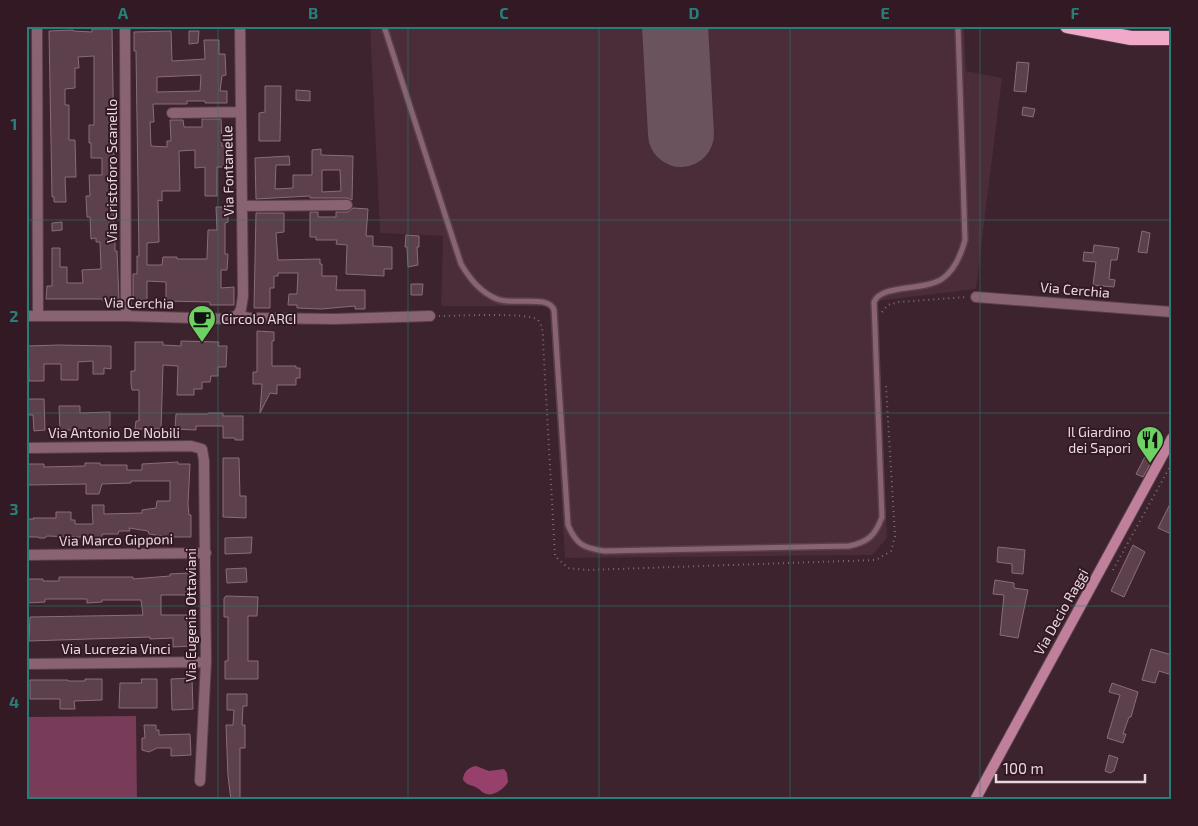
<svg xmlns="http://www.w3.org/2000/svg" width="1198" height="826" font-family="'Exo 2',sans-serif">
	<rect width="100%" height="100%" fill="#3c232e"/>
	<!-- built -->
	<path fill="#4b2c39" d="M370 26H964L966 71 1002 78 976 289 877 301 887 538 872 555 565 558 550 306H441L443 236 380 233Z"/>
	<!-- green -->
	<path fill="#783b58" d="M136 716 137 800H26V717Z"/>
	<!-- water -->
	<path fill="#97406b" d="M476 766 489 771 504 769 507 773 508 782C504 789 492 798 484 793 481 792 480 789 477 788 471 784 469 787 463 780 463 773 468 767 476 766Z"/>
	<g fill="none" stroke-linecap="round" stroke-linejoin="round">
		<!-- runway -->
		<path stroke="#6a535d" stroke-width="66" d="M675 26 681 134"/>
	</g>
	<!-- building -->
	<path fill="#5c404c" stroke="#8b6c79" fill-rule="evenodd" d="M92 29H112L114 150V182H111V203H113L114 228H115V251H117L119 300H117V301H103V299H46L47 286H52V248H60V267H67V283H83L82 270 101 269 100 242H96V238L91 239 90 217H87L86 196H90L89 175H102V158H91V143H89V125H94V56L78 57 79 68H75V88L65 89V105H69V140H75L76 177H65L66 202H54V197H52L49 31 73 30V31L92 32Z
		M171 31 172 61 205 59 204 40H219V54H225L226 75 222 76 220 91H227V103H205V101H187V104H153L154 122H150L151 146 167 147V141H171L170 120H183L184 127H202V119H221L222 146H228V167H217V196H205V167L195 168V150L179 151 180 191H162V201L158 200 159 242 147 243V265H162L163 257H177V259H207L208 230H217L216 207H228V222L225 223V254H228L227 270H221V288L234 287V305H210V302L166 301V282L147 281V300H133V274H137V256H139L136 51H134V32ZM201 75 200 91 157 92V77Z
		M189 31H199L198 43 189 44Z
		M1017 62 1029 63 1026 92 1014 91Z
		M265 86H281L280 141H259V113L265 112Z
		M296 90 310 91V101L296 100Z
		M1023 107 1035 109 1033 117 1022 115Z
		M321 149V155L353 156 352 200 347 198H310V196L256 199 255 158 289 156 290 165H276L275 189 293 188V175H312V150ZM322 170H340L341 191 322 192Z
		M353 208 368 209 366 236H373V246L392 247V269H384V276L346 274 347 245 336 244 337 240H316V237H310V212H318V217H336V212H348Z
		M256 213H284V232L276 233 278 260 320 259V264H322V276H337L336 290H365V309H355V306L321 309 297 308V305H288L289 294H297L298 273H278V276H274V288H270V308H254Z
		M62 222V230L52 231V223Z
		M1142 231 1150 233 1147 253 1138 252Z
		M406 235 419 236V247H417L418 265 408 267 407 247H405Z
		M1094 245 1119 248 1117 260H1111L1109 279 1115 280 1114 287 1093 285 1096 262 1083 261 1084 252 1093 253Z
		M411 284H423L422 295H411Z
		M257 331 274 332V341H272V366H296V368H300V378H296V385H277V394L270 393 260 413 262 384H253V372H257Z
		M181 341 219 342 218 346H227L226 367H218V376H211L210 382H202V389H194V395H177L178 366 163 365 161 429H135L136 421H139V390H132L131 384V371H135V342H163V345L181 346Z
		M59 345 111 346V369L104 368V374H93V361L78 362V380H61V364H44V381H29L28 346Z
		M27 399H44L45 430 34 431 33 415H27Z
		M59 406H80V413L110 412V430H60Z
		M208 413H223V416H243V440H235V438H223V426H196V430L175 429 176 414H208Z
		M1149 449 1156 453 1143 477 1136 474Z
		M223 458H239L240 496H246V518L223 517Z
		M178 462V464H190L188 504 189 515H191V537H167L149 534 148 531 129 528 130 531H119L118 534H102V538L47 536 45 538H39L38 537H27V519H34L33 518H56V512H71V520H75V524H93L92 505H104V514L142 513V510L156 508 157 501H170V481H131V483L102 484 99 494H86V484L28 485V464H44V467L85 466V463H100V465H127V470H142V464Z
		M1172 500V527L1169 533 1158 528Z
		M252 537 251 553 225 554V538Z
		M1133 545 1145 552 1124 597 1111 591Z
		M998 547 1025 550 1023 574 1012 573V564L997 562Z
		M246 568 247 582 227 583 226 569Z
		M189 573 190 595H161V615H192L193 646 173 647V638L150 639V637L29 641 30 617 143 615 141 600H102V602L87 603V599H45V602L27 603 28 579H43V581H59V577H133V579L170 576V574Z
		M995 580 1014 583V588L1028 590 1018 638 1000 635 1004 595 993 594Z
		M226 596 258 597 257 616H248V661H258V679H225V661H228V617H224V598Z
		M1151 649 1172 655V675L1159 671 1155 683 1142 680Z
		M192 678 193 709 172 710 171 679Z
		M85 679H102V700L74 701 75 709H60V699H30V680H68V681H85Z
		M141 679H157V708H119L120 683H142Z
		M1112 683 1138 692 1131 717H1129L1123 734H1126L1123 743 1107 738 1120 695 1109 692Z
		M227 694H247V706H243L242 725H245V748H240V800H231L228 776 226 725H233L234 710H227Z
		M144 725H156V730H159V735L190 734 191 755 171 756V748H157L149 752 142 750V738H145Z
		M1109 755 1118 758 1114 771 1110 773 1105 771Z"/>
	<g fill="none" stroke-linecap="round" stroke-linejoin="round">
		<defs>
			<path id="service" d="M384 26 461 264C470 279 480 292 497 299 513 306 548 294 554 310L568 525C576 544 583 548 604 551L849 546C868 542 875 536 882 517L874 302C881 284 924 291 942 279 955 270 961 255 965 240L958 26"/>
			<path id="minor" d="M37 26 38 316
				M125 26 126 316
				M172 113 241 112
				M242 206 347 205
				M976 297 1172 312
				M238 315 241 309 243 296 240 26
				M26 316H126L228 319 238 315 249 318 335 319 430 316
				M26 448 191 446 202 449 204 461 206 662 200 781
				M26 555 206 553
				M26 664 206 662"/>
			<path id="secondary" d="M975 800 1172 438"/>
			<path id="trunk" d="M1067 26 1131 38H1172"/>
		</defs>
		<!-- service casing -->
		<use href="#service" stroke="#58404a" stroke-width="8"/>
		<!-- minor casing -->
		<use href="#minor" stroke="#58404a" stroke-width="12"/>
		<!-- secondary casing -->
		<use href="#secondary" stroke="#58404a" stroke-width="12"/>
		<!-- trunk casing -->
		<use href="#trunk" stroke="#58404a" stroke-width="16"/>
		<!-- path -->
		<path stroke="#816b74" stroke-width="2" stroke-dasharray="1 4" stroke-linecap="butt" d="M882 312 888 305 899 302 966 297
			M439 316C454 316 530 312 538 320 543 326 543 335 543 342L555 556 568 568 587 570 876 560 891 551 895 536 886 386
			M1113 570 1172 463"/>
		<!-- service -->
		<use href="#service" stroke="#8a6373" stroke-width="5"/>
		<!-- minor -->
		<use href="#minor" stroke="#8a6373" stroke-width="10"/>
		<!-- secondary -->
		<use href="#secondary" stroke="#c0809c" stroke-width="10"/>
		<!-- trunk -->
		<use href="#trunk" stroke="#f0a9c8" stroke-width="14"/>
	</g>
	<!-- grid -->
	<path fill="none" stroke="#258079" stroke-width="1" stroke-opacity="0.55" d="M218 26V800M408 26V800M599 26V800M790 26V800M980 26V800M26 220H1172M26 413H1172M26 606H1172"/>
	<!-- icons -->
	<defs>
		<symbol id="cafe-pin" viewBox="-11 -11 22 30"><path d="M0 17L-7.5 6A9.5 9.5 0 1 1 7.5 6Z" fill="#6cd362" stroke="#321924"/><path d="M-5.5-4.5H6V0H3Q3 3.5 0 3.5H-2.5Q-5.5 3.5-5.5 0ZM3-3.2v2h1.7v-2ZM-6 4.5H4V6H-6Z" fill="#111"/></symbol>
		<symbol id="restaurant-pin" viewBox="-11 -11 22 30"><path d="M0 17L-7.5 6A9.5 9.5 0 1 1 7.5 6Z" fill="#6cd362" stroke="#321924"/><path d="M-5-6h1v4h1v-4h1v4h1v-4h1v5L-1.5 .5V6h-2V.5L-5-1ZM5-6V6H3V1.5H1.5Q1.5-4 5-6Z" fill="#111"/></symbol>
	</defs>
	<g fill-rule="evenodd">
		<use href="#cafe-pin" x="186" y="303" width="32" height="43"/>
		<use href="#restaurant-pin" x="1134" y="424" width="32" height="43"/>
	</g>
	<g text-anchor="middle" stroke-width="4" stroke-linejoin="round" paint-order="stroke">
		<!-- street labels -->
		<g font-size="14" fill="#ead8df" stroke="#321924">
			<text transform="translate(112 171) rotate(-90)" y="5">Via Cristoforo Scanello</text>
			<text transform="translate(228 171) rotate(-91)" y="5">Via Fontanelle</text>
			<text transform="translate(1075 290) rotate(5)" y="5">Via Cerchia</text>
			<text transform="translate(139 303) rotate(1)" y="5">Via Cerchia</text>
			<text x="114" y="438">Via Antonio De Nobili</text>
			<text transform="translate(116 540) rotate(-1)" y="5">Via Marco Gipponi</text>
			<text transform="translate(1061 612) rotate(-61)" y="5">Via Decio Raggi</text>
			<text transform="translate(191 615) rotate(-90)" y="5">Via Eugenia Ottaviani</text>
			<text x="116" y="654">Via Lucrezia Vinci</text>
		</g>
		<!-- poi labels -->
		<g font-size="14" fill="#ead8df" stroke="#321924" text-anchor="start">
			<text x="221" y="324">Circolo ARCI</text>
			<text x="1131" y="437" text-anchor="end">Il Giardino<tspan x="1131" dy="16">dei Sapori</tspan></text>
		</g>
	</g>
	<!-- border -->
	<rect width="1198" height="826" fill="none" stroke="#321924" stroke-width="55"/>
	<!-- scale -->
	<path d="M996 774v8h149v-8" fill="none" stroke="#ead8df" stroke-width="2.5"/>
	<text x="1003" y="774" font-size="15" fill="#ead8df" stroke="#321924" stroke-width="4" paint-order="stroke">100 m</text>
	<rect x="28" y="28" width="1142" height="770" fill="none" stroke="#258079" stroke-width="2"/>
	<g font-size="16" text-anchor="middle" font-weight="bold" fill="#258079">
		<text x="123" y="19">A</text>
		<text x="313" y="19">B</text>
		<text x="504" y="19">C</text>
		<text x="694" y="19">D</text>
		<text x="885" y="19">E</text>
		<text x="1075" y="19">F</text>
		<text x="14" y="130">1</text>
		<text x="14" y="322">2</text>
		<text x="14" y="515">3</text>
		<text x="14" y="708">4</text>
	</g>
</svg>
